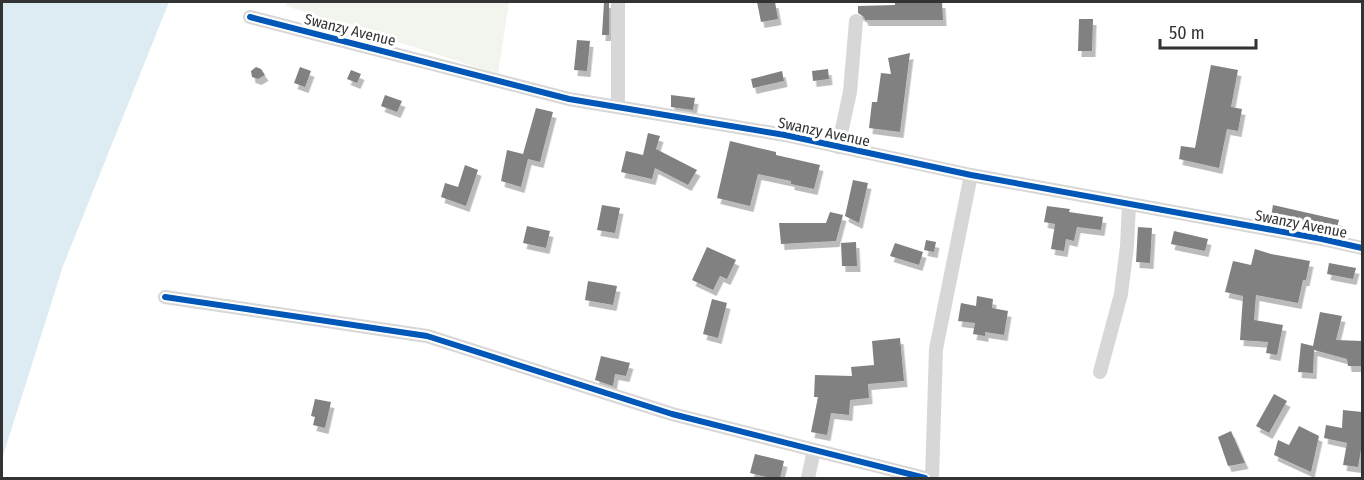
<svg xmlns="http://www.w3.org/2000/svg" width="1364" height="480" font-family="'Fira Sans Condensed',sans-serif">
	<defs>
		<filter id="shadow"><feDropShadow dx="3.5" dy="6" stdDeviation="0" flood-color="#0004"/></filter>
	</defs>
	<rect width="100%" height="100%" fill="#fff"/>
	<!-- green -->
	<path fill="#f1f5ed" d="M287 2H509L498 74 286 6Z"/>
	<!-- water -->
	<path fill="#ddebf3" d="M2 2H169L63 266 2 459Z"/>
	<!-- building -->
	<path fill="#818181" filter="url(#shadow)" d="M604 2H609V35H602Z
		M757 2H775L778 19 761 22Z
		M895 2H942L943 20H865L864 17 858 13V6L895 5Z
		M1079 19H1093L1092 51H1078Z
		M577 40 590 41 587 71 574 70Z
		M910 53 900 132 869 128 872 102H877L881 73 891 74 888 58Z
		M1211 65 1238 70 1231 107 1242 109 1238 131 1227 129 1219 168 1179 159 1181 146 1195 148Z
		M256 67 261 69 265 75 258 79 252 77 251 71Z
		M300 67 311 71 305 87 294 83Z
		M828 69 829 79 813 81 812 71Z
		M351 70 361 74 357 83 347 79Z
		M782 71 784 81 753 88 751 79Z
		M385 95 402 101 397 112 381 106Z
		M671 95 695 98 693 110 671 107Z
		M536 108 553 112 540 162 528 159 521 187 501 181 507 150 523 154Z
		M648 133 660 136 656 149 697 170 688 185 655 168 652 179 621 172 626 151 643 155Z
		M730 141 776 152V155L820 165 814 189 791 184V181L758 174 750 206 717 198Z
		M465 165 478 170 466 206 441 197 445 183 458 187Z
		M853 180 868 183 859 223 845 216Z
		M602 205 620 208 615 233 597 230Z
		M1273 205 1339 220 1336 231 1271 217Z
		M1047 206 1070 209 1069 212 1103 217 1101 230 1077 227 1074 241 1066 239 1064 251 1051 249 1055 224 1044 222Z
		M830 212 843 215 836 241 781 244 779 223H826Z
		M527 226 550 231 546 248 523 243Z
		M1138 227 1152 228 1150 263 1136 262Z
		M1174 231 1208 239 1205 251 1171 244Z
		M926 240 936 242 934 252 924 250Z
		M856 242 857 266H842L841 243Z
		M895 243 923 252 919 265 890 256Z
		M707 247 736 260 727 279 720 276 713 290 692 280Z
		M1255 249 1271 254 1310 261 1306 280H1303L1298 303 1256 295 1254 320 1283 325 1277 355 1266 353 1268 342 1240 340 1243 296 1225 292 1233 261 1251 265Z
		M1329 263 1356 268 1353 279 1327 274Z
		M588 281 617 286 613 305 585 300Z
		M977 296 993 299 992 308 1008 311 1004 335 985 332V336L973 334 975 323 958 321 961 303 976 306Z
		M712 299 727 303 718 338 703 334Z
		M1320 312 1342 316 1336 340 1362 341V366H1348L1347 359 1314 350 1313 373 1298 372 1301 343 1313 346Z
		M900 338 904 381 868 384 869 398 850 400 849 415 831 413 827 435 811 432 818 397H814L815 375 852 376 851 367 874 365 872 341Z
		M601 356 630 363 626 376 615 374 613 386 595 380Z
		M1274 394 1287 401 1269 433 1256 426Z
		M315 399 331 402 325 428 313 425 315 417 311 416Z
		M1343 410 1362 412V444L1358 467 1343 465 1347 443 1324 438 1326 425 1342 428Z
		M1299 426 1319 436 1311 472 1274 455 1278 440 1289 445Z
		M1231 431 1245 463 1228 466 1218 437Z
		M755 454 784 461 780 478H770L750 473Z"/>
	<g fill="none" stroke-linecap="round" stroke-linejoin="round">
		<!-- minor -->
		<path stroke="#d7d7d7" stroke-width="14" d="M250 17 569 99 785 135 971 175 1322 239 1362 248
			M618 107V2
			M838 147 850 92 856 21
			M165 297 427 336 672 414 925 478
			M1100 372 1121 294 1127 246 1129 204
			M808 478 814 450
			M932 478 936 349 971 175"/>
		<defs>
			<path id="cycleway" d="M250 17 569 99 785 135 971 175 1322 239 1362 248
				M165 297 427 336 672 414 925 478"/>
		</defs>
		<!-- cycleway casing -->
		<use href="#cycleway" stroke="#fff" stroke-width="10"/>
		<!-- cycleway -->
		<use href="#cycleway" stroke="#0057b8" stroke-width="6"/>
	</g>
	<g text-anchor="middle" stroke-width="6" stroke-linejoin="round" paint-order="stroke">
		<!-- street labels -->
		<g font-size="15" fill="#333" stroke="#fff">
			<text transform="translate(350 30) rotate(14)" y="5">Swanzy Avenue</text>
			<text transform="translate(824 132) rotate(12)" y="5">Swanzy Avenue</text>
			<text transform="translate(1301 224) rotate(11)" y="5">Swanzy Avenue</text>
		</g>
	</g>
	<!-- border -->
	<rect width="1364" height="480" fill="none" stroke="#333333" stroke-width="6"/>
	<!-- scale -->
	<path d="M1160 39v9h96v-9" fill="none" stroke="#333333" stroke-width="3"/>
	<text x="1169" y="39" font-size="18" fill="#333333" stroke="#ffffff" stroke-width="4.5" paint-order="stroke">50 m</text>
</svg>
